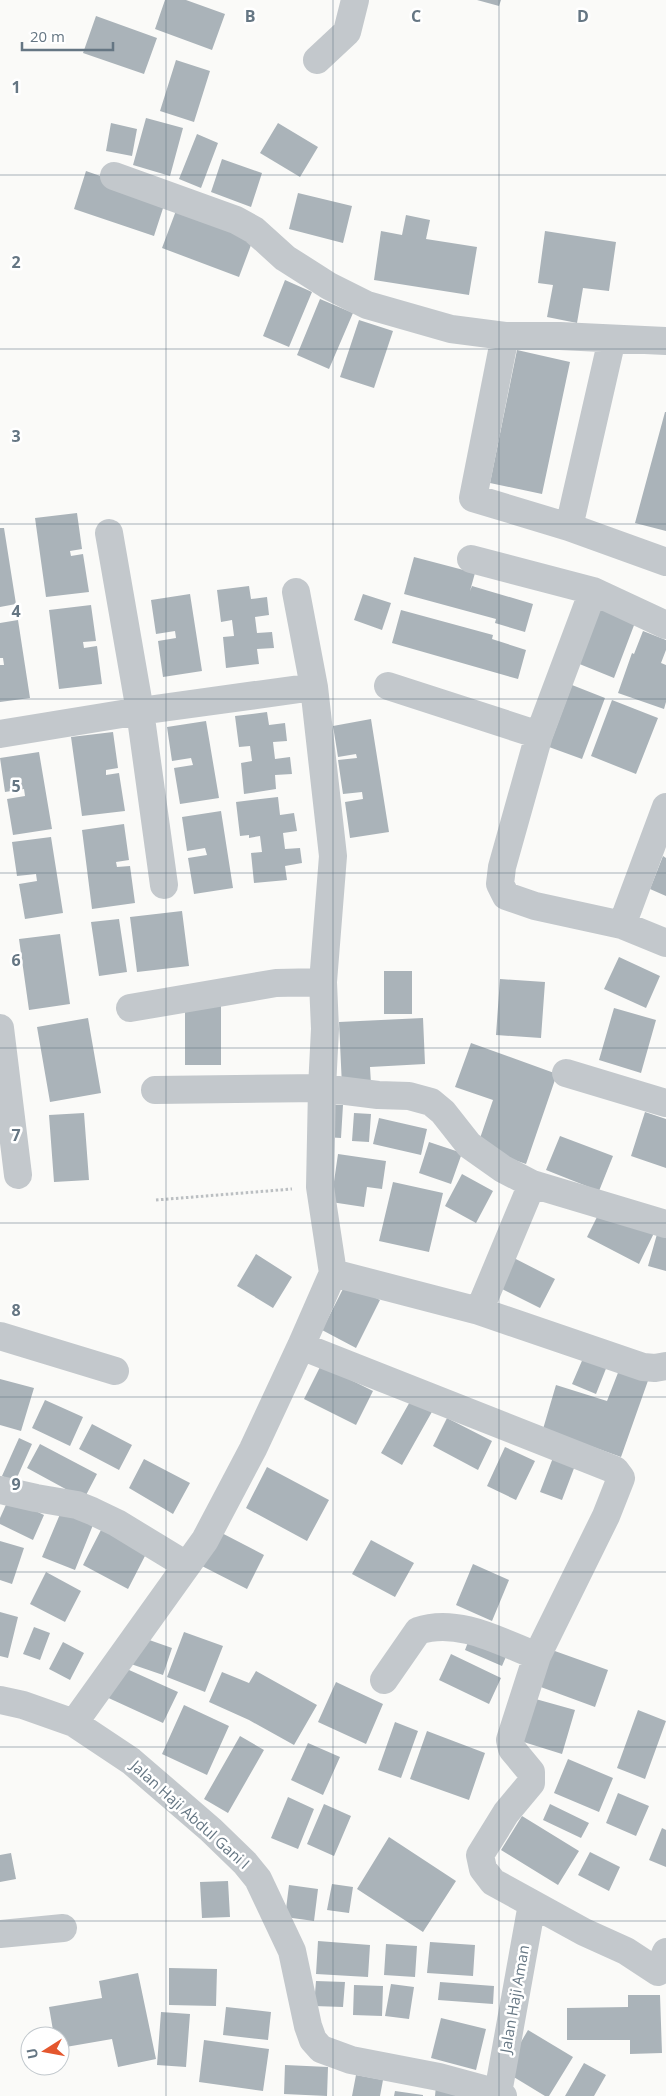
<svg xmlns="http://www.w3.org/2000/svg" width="666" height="2096" font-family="'Open Sans',sans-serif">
	<rect width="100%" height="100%" fill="#fafaf8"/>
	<!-- building -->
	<path fill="#aab3b9" d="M165 0H186L225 14 212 50 155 29Z
		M477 0H501L499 6Z
		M96 16 157 38 144 74 83 53Z
		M176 60 210 71 194 122 160 111Z
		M146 118 183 128 170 176 133 165Z
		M111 123 137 129 132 156 106 151Z
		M278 123 318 147 300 177 260 153Z
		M197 134 218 143 201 188 179 179Z
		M222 159 262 173 251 207 211 192Z
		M86 171 166 199 154 236 74 209Z
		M298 193 352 206 343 243 289 229Z
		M177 208 254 237 239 277 162 248Z
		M406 215 430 220 426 239 477 247 469 295 374 280 381 231 402 235Z
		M545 231 616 242 609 291 583 288 577 323 547 317 553 285 538 283Z
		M285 280 312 292 289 347 263 336Z
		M320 299 353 313 329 369 297 355Z
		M359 320 393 331 374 388 340 377Z
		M517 350 570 362 542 494 490 483Z
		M665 412H666V531L635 523Z
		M77 513 82 549 70 551 71 556 83 554 89 592 46 597 35 518Z
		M0 528H4L16 604 0 607Z
		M414 557 475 573 470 591 472 586 533 604 525 632 495 623 496 619 404 594Z
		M249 586 251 599 267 597 269 615 255 617 257 633 272 632 274 648 257 649 259 664 226 668 223 637 234 636 232 620 221 622 217 590Z
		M190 594 202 671 163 677 158 641 176 638 175 631 156 634 151 600Z
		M363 594 391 603 382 630 354 620Z
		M91 605 96 641 83 642 84 648 97 646 102 684 59 689 49 610Z
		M598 606 636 620 614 678 577 663Z
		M401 610 493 635 492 639 526 650 518 679 392 643Z
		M18 620 30 698 0 702V665H4L3 658H0V623Z
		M643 631 666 640V650L661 663 666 665V702L664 709 618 693 632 653 634 654Z
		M572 685 605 698 582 759 549 747Z
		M612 700 658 718 636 774 591 756Z
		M267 712 269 725 285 723 287 741 273 742 275 759 290 757 292 774 275 775 276 789 244 794 241 763 252 761 250 746 239 747 235 716Z
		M371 719 389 832 350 838 345 802 363 799 362 792 343 794 338 760 357 758 356 754 338 757 333 726Z
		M206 721 219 798 180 804 174 768 193 765 191 758 172 761 167 727Z
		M113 732 118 768 106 770V775L119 773 125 811 82 816 71 737Z
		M39 752 52 829 13 835 7 799 25 796 24 789 5 792 0 758Z
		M278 797 280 815 294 813 297 831 283 833 285 849 300 848 302 863 285 866 287 880 254 883 251 853 262 852 260 836 249 838V835L240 836 236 802Z
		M221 811 233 888 194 894 188 858 207 855 205 848 187 851 182 817Z
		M124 824 129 860 116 862 117 867 130 866 135 903 92 909 82 830Z
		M51 837 63 913 25 919 19 884 37 881 36 874 17 876 12 842Z
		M663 856 666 858V896L650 889Z
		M182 911 189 966 137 972 130 917Z
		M119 919 127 972 99 976 91 922Z
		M60 934 70 1004 29 1010 19 939Z
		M619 957 660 976 646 1008 604 989Z
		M384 971H412V1014H384Z
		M500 979 545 982 541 1038 496 1035Z
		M185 1004H221V1065H185Z
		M614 1008 656 1020 641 1073 599 1060Z
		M88 1018 101 1093 50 1102 37 1027Z
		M423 1018 425 1064 370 1067 371 1084 342 1086 339 1022Z
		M471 1043 557 1074 526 1164 477 1147 493 1100 455 1087Z
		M327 1104 343 1105 341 1138 325 1137Z
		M645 1112 666 1119V1168L631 1156Z
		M84 1113 89 1180 54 1182 49 1115Z
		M354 1113 371 1114 369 1142 352 1141Z
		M379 1118 427 1129 421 1155 373 1144Z
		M560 1136 613 1156 599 1191 546 1170Z
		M429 1142 462 1153 451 1184 419 1173Z
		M338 1154 386 1161 382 1189 367 1187 364 1207 331 1202Z
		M462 1174 493 1191 476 1223 445 1206Z
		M393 1182 443 1193 429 1252 379 1241Z
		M602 1207 654 1233 639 1264 587 1237Z
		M659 1227 666 1229V1271L648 1266Z
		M256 1254 292 1277 273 1308 237 1286Z
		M506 1254 555 1279 540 1308 492 1284Z
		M346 1283 380 1300 356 1348 322 1330Z
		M584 1356 607 1366 596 1394 572 1384Z
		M321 1365 373 1391 356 1425 304 1399Z
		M621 1365 650 1375 621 1457 543 1429 556 1385 607 1401Z
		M0 1379 34 1388 21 1431 0 1425Z
		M412 1398 433 1410 402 1465 381 1453Z
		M45 1400 83 1417 70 1446 32 1428Z
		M447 1418 492 1441 478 1470 433 1446Z
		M92 1424 132 1445 119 1470 79 1449Z
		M19 1438 32 1444 15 1482 2 1476Z
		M40 1444 97 1474 84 1499 27 1468Z
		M505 1447 535 1461 516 1500 487 1486Z
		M554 1455 576 1463 562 1500 540 1492Z
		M144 1459 190 1483 173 1514 129 1488Z
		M267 1467 329 1500 307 1541 246 1508Z
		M9 1498 44 1515 33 1540 0 1524V1518Z
		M63 1507 95 1520 75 1570 42 1557Z
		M102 1528 147 1552 128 1589 83 1565Z
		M214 1529 264 1555 247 1589 196 1563Z
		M371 1540 414 1563 395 1597 352 1574Z
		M0 1541 24 1548 12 1584 0 1580Z
		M473 1564 509 1580 492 1621 456 1605Z
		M46 1572 81 1591 65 1622 30 1604Z
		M0 1612 18 1617 8 1658 0 1656Z
		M34 1627 50 1633 40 1660 23 1654Z
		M184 1632 223 1646 205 1692 167 1677Z
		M138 1636 172 1648 163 1675 128 1663Z
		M470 1637 508 1652 502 1666 465 1650Z
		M63 1642 84 1653 70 1680 49 1669Z
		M552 1650 608 1670 595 1707 538 1686Z
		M451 1654 501 1678 489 1704 439 1680Z
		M118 1665 178 1692 163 1723 102 1695Z
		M256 1671 317 1705 294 1745 249 1720 209 1702 222 1672 249 1683Z
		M336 1682 383 1704 366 1744 318 1722Z
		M532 1698 575 1710 562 1754 514 1739Z
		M184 1705 229 1726 207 1775 162 1754Z
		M638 1710 666 1721 645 1779 617 1768Z
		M395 1722 418 1731 401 1778 378 1770Z
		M427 1731 485 1753 469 1800 410 1779Z
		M240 1736 264 1750 228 1813 204 1799Z
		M308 1743 340 1757 323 1795 291 1780Z
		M568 1759 613 1778 599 1812 554 1793Z
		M618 1793 649 1806 636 1836 606 1823Z
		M288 1797 314 1809 298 1849 271 1838Z
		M324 1804 351 1816 334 1856 307 1844Z
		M550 1804 589 1823 581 1838 543 1820Z
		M522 1816 579 1851 558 1885 501 1850Z
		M662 1828 666 1830V1867L649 1860Z
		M389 1837 456 1881 423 1932 357 1889Z
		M590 1852 620 1867 609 1891 578 1875Z
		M11 1853 16 1879 0 1882V1855Z
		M228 1881 230 1917 202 1918 200 1882Z
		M332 1884 353 1887 349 1913 327 1910Z
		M289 1885 318 1889 314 1921 285 1917Z
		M318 1941 370 1945 368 1977 316 1974Z
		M430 1942 475 1945 473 1976 427 1973Z
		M386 1944 417 1946 415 1977 384 1975Z
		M169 1968 217 1969 216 2006 169 2005Z
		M138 1973 156 2059 118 2067 112 2039 60 2048V2036H54L49 2007 102 1998 99 1981Z
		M316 1981 345 1982 343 2007 314 2006Z
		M440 1982 494 1986 493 2004 438 2000Z
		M391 1984 414 1987 409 2019 385 2016Z
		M354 1985 383 1986 382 2016 353 2015Z
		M628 1995H660L662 2053 630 2054V2040H567V2008L628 2007Z
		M226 2007 271 2012 268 2040 223 2035Z
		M161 2012 190 2014 186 2067 157 2065Z
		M441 2018 486 2029 476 2070 431 2058Z
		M528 2030 573 2057 549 2096H545L504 2071Z
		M204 2040 269 2049 263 2091 199 2082Z
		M584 2063 606 2075 594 2096H565Z
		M285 2065 328 2067 327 2096 284 2094Z
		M356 2075 383 2080 380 2096H352Z
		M436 2086 457 2096H435Z
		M395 2091 423 2095V2096H394Z"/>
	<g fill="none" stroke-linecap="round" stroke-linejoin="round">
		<!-- path -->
		<path stroke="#bbbfc2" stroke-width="3" stroke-dasharray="2.5 2.5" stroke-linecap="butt" d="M156 1200 292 1189"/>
		<!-- minor -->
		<path stroke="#c3c8cc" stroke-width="28" d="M317 60 347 32 355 0
			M114 176 236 220 254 230 285 258 329 286 367 305 451 329 505 336H560L666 341
			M505 336 473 498 569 527 666 562
			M569 527 612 339
			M109 533 140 711 164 885
			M471 559 593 591 666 625
			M593 591 539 735 502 867 500 884 506 896 535 906 622 925 666 943
			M296 592 314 687
			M388 686 539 735
			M0 734 140 711 314 687 333 856 323 982
			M622 925 666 807
			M0 1028 18 1175
			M566 1073 666 1103
			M155 1090 322 1088 378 1095 409 1096 431 1102 443 1112 469 1145 503 1169 532 1184 666 1224
			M333 1273 479 1311 643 1367 655 1368 666 1366
			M479 1311 532 1184
			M0 1336 115 1371
			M301 1346 615 1470 621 1478 606 1516 537 1656 510 1740 512 1749 531 1772V1783L506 1813 480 1855 483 1869 493 1882 584 1932 626 1951 658 1972 666 1952
			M0 1490 36 1498 77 1505 92 1511 117 1523 186 1565
			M384 1680 418 1631C457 1617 501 1642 537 1656
			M0 1700 23 1705 74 1723 131 1761 211 1830 245 1863 258 1879 292 1951 308 2026 313 2040 321 2049 351 2060 439 2077 498 2093 503 2096
			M74 1723 205 1540 253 1449 301 1346 333 1273 320 1187 322 1088 325 1029 323 982 276 983 130 1008
			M0 1934 63 1928
			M498 2093 532 1904"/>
	</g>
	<!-- grid -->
	<path fill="none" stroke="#657683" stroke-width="1" stroke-opacity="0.55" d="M166 0V2096M333 0V2096M499 0V2096M0 175H666M0 349H666M0 524H666M0 699H666M0 873H666M0 1048H666M0 1223H666M0 1397H666M0 1572H666M0 1747H666M0 1921H666"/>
	<g text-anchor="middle" stroke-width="5" stroke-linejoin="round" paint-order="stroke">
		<!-- street labels -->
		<g font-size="15" fill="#657683" stroke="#fff">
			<text transform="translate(190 1815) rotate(42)" y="5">Jalan Haji Abdul Gani I</text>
			<text transform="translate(515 1999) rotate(-80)" y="5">Jalan Haji Aman</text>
		</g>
	</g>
	<g font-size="16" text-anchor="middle" font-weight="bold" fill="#657683" stroke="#fff" stroke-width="5" stroke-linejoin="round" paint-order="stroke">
		<text x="250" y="22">B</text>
		<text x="416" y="22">C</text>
		<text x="583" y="22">D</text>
		<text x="16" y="93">1</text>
		<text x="16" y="268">2</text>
		<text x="16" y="442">3</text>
		<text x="16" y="617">4</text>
		<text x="16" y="792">5</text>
		<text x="16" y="966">6</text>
		<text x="16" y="1141">7</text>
		<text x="16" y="1316">8</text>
		<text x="16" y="1490">9</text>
	</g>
	<!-- north arrow -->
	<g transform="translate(45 2051) rotate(259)"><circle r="24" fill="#ffffff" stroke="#c1c8cd"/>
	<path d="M0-4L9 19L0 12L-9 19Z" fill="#e4572e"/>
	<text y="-8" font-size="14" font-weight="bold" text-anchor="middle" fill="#657683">U</text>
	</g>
	<!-- scale -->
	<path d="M22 42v8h91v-8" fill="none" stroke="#657683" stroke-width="2.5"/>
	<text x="30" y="42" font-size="15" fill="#657683" stroke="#ffffff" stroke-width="4" paint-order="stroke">20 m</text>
</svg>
